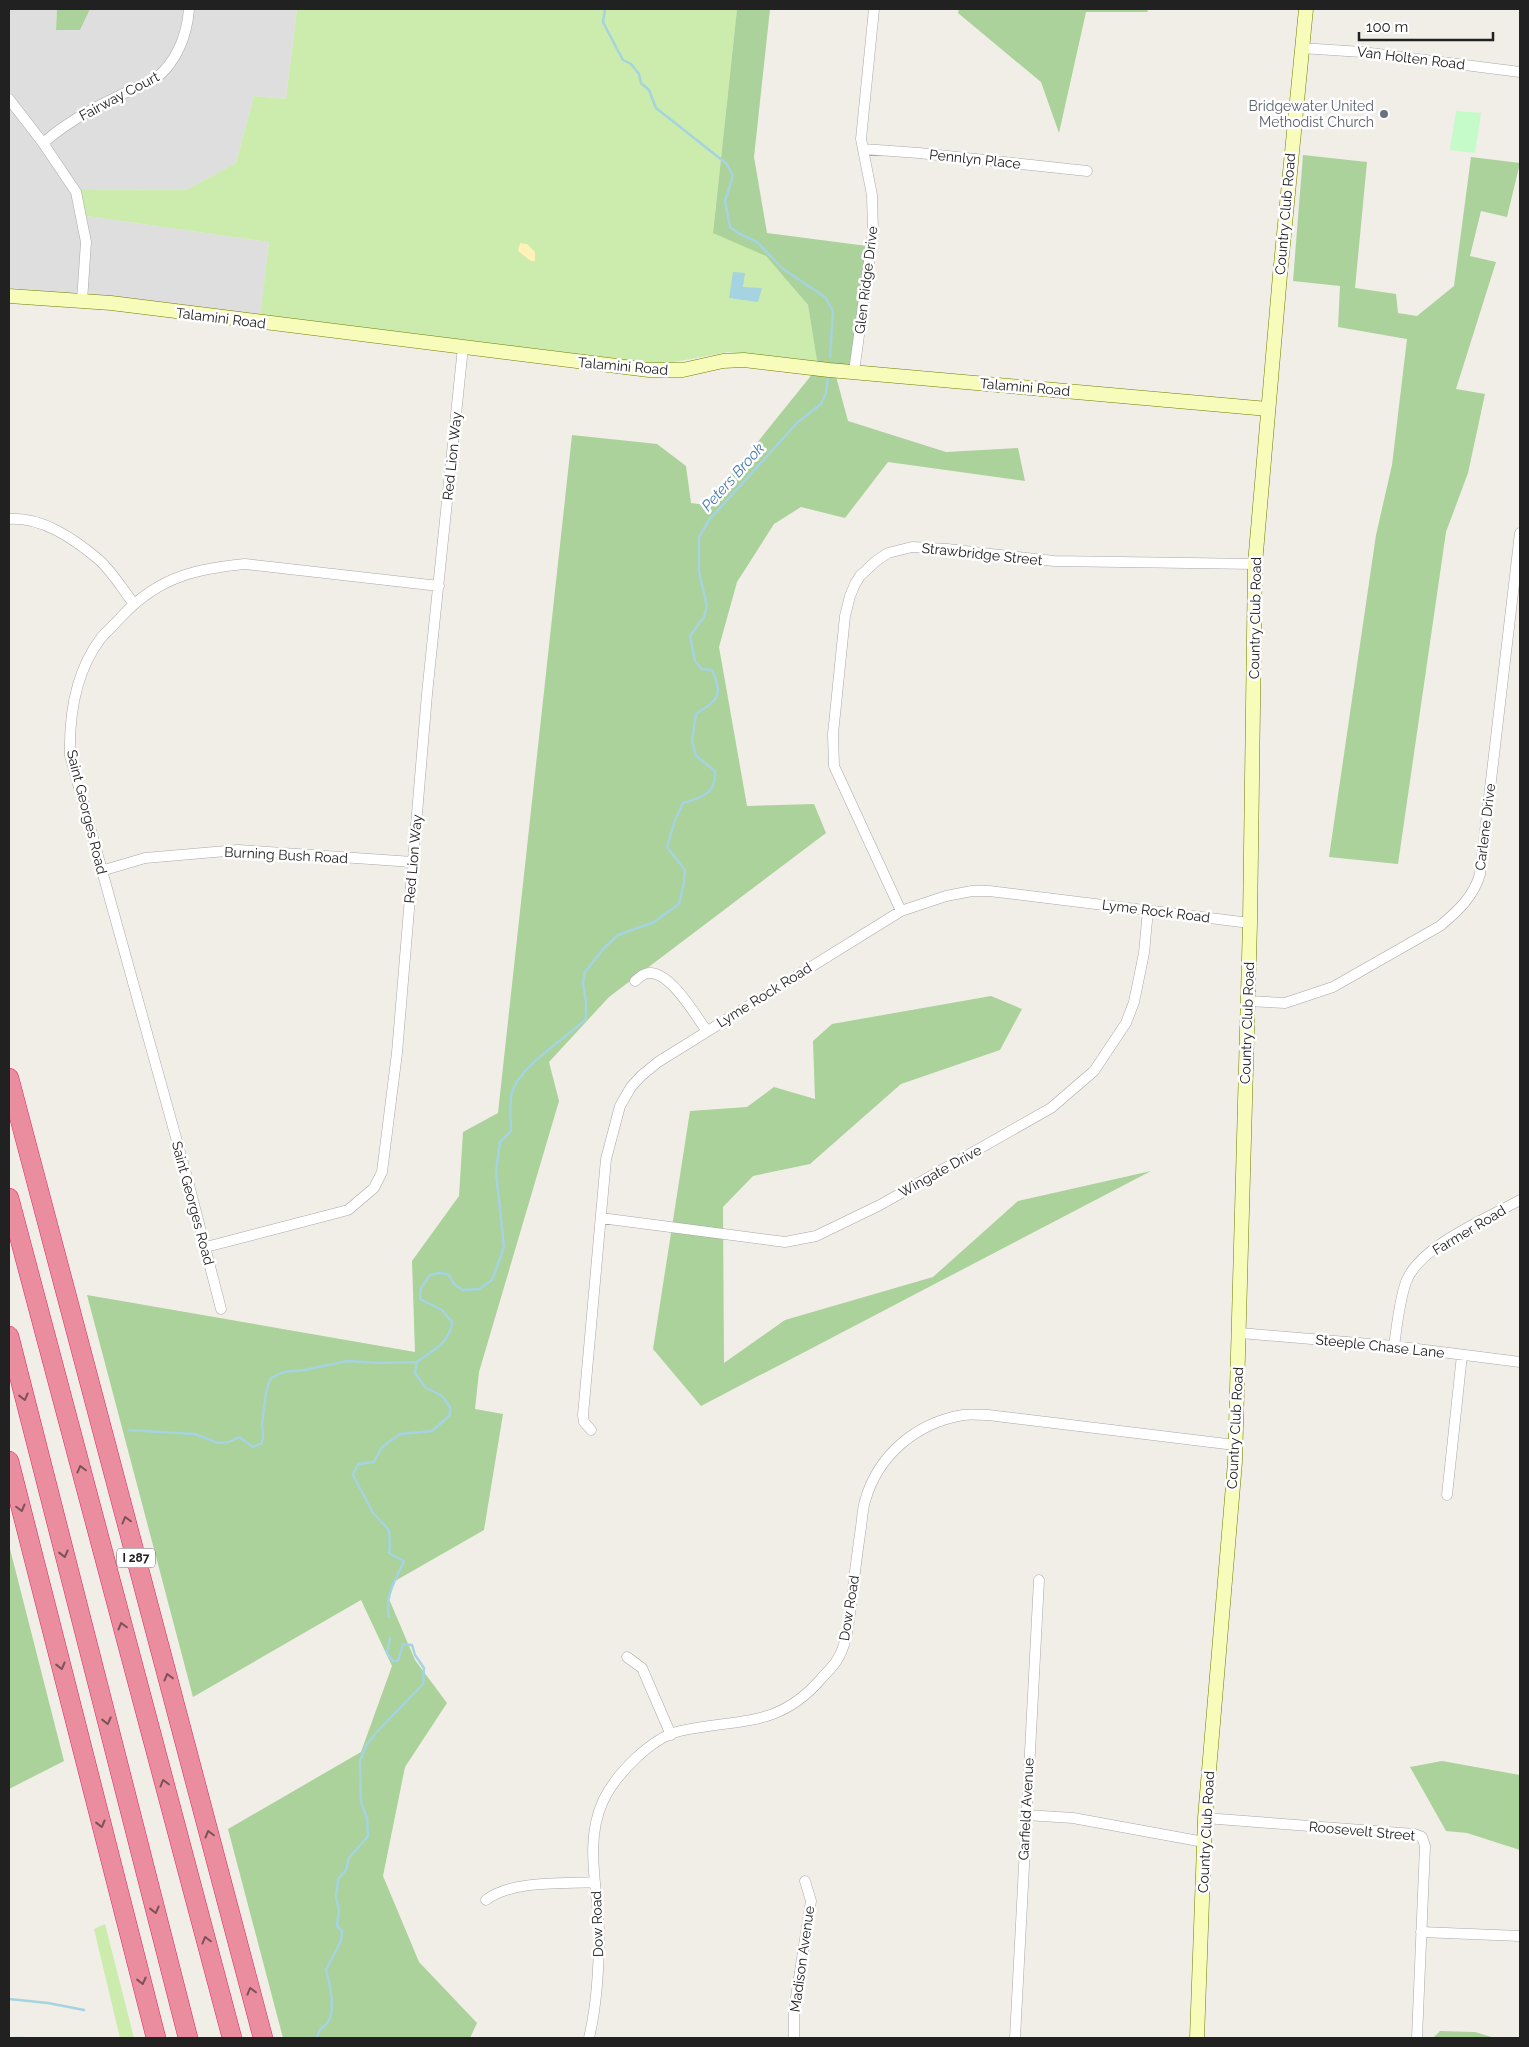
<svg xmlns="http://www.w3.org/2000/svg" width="1529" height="2047" font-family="Raleway,sans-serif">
	<rect width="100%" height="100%" fill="#f1eee7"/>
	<!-- residential -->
	<path fill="#dfdede" d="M9 9H57L56 30H80L90 9H297L286 99 254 96 236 163 186 190 72 189 80 215 269 242 260 317 100 296 9 288Z"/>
	<!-- grass -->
	<path fill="#cbecac" d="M297 9H737L713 232 766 256 808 305 818 367 728 352 664 364 260 317 269 242 80 215 72 189 186 190 236 163 254 96 286 99Z
		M105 1924 134 2038H120L94 1929Z"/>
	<!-- forest -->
	<path fill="#aad29a" d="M57 9H90L80 30H56Z
		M737 9H770L754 157 767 233 867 246 856 372 834 369 848 421 946 452 1018 448 1025 481 888 462 845 518 801 507 774 524 737 582 719 647 747 806 814 804 826 833 609 997 549 1062 559 1101 479 1372 475 1409 503 1414 484 1530 395 1581 389 1599 415 1660 447 1703 405 1767 383 1876 419 1962 477 2023 470 2038H283L228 1829 361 1752 392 1666 361 1600 193 1697 87 1295 415 1352 412 1261 459 1196 463 1132 498 1113 572 435 657 444 686 466 691 503 707 505 818 367 808 305 766 256 713 233Z
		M959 9H1147L1148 12H1086L1059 133 1041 82 958 13Z
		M1303 155 1367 162 1355 288 1396 294 1398 313 1417 316 1454 286 1471 157 1520 163 1507 217 1481 211 1470 256 1496 262 1456 389 1485 394 1468 473 1446 532 1398 864 1329 857 1376 535 1392 465 1407 339 1338 327 1340 286 1293 281Z
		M991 996 1022 1009 1000 1050 901 1084 810 1164 753 1176 723 1207 724 1363 785 1320 933 1277 1018 1201 1151 1171 701 1406 653 1349 690 1111 747 1107 774 1087 815 1099 813 1041 832 1024Z
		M9 1545 64 1761 9 1789Z
		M1442 1761 1520 1775V1850L1467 1833 1446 1831 1410 1767Z
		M1440 2031 1475 2032 1495 2038H1433Z"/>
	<!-- sand -->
	<path fill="#fff1b7" d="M520 243 527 244 535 252V261H531L518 251Z"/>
	<!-- park -->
	<path fill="#c4fbc8" d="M1456 111 1481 113 1475 153 1450 150Z"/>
	<!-- water -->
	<path fill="#a6d3e0" d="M733 272 745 273 743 287 762 288 758 302 729 298Z"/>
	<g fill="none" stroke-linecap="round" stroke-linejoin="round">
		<!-- stream -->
		<path stroke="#a6d3e0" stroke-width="2.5" d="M605 9 603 22 616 47 623 60 631 64 639 74 641 83 649 90 656 108 727 164 733 176 725 201 730 227 738 233 757 242 783 269 825 297 833 311 830 357
			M129 1430 195 1434 218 1443 229 1442 239 1437 253 1447 262 1443 263 1437 262 1425 265 1399 268 1385 271 1378 283 1372 304 1370 347 1361 381 1363 417 1362
			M389 1617C385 1593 395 1582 404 1561L389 1553 390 1547 389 1530 373 1513 353 1475 358 1464 374 1462 382 1447 400 1434 432 1431 450 1415V1407L442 1396 425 1387 415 1373 417 1362C433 1350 450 1343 452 1322L442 1310 420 1299 421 1288 430 1275 439 1273 448 1274 455 1285 463 1290 479 1289 492 1280 504 1247 496 1172 500 1142 511 1131C511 1120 509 1102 512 1092 520 1066 565 1039 586 1019V1002L583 983 585 972 604 948 618 935 654 922 679 904 684 883 685 870 667 847 675 820 683 803C701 798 717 793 715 771L696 756 692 741 696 714C708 705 721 701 717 685 716 679 715 674 711 670L702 669 695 661 690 636 704 617 707 606 699 572V537L709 520 797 423 821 404 826 393 828 377
			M9 1999 48 2003 84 2010
			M15 2038H24
			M317 2038C320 2025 322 2030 328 2022 336 2009 330 1984 326 1970L341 1941 342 1931 337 1926 339 1910 336 1898 338 1879 346 1870 349 1858 368 1836 367 1818 361 1802 360 1761 366 1746 374 1735 423 1684 424 1668 415 1655 412 1645 403 1644 398 1661H393L387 1653 390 1638"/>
		<defs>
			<path id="street" d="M1301 48 1362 52 1520 72
				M9 99 43 143 76 192 86 242 82 301
				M43 143C76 114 116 97 155 79 177 62 187 35 189 9
				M863 149 919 153 1087 171
				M854 372 873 232 872 195 861 139 874 9
				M9 519C42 517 73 538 98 559 112 571 123 590 134 604
				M101 871 145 858 238 850 413 862
				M901 911 834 766 833 734 845 616 850 596 855 584 860 576 876 561 888 553 912 547 947 549 1054 561 1255 564
				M635 981C639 978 643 973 649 973 671 972 695 1015 707 1031
				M1247 1001 1285 1003 1333 987 1440 926C1458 911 1474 896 1480 874L1520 533
				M601 1218 785 1242 816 1236 880 1205 1051 1108 1094 1071 1126 1023 1134 1002 1144 953 1148 910
				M206 1247 348 1210 374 1188 382 1172 397 1053 427 694 463 347
				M221 1309 188 1181 70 755C69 715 76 671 101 638 107 631 115 624 122 616 138 599 159 584 182 576 202 569 224 566 245 564L439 586
				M1240 1333 1394 1346 1520 1362
				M1394 1346C1397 1326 1399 1302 1406 1282 1419 1246 1488 1218 1520 1200
				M591 1430 584 1422 583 1415 606 1159 620 1106 631 1087 641 1076 658 1062 901 911 946 896 972 891H989L1250 923
				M1447 1495 1462 1355
				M627 1657 642 1668 671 1735
				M1026 1815 1073 1818 1204 1842
				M1205 1818 1414 1834 1422 1837 1425 1846 1417 2038
				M486 1900C512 1880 563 1884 595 1882
				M1421 1932 1520 1936
				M589 2038C597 2004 599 1967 599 1932 598 1888 584 1843 603 1801 616 1774 651 1738 680 1731 738 1718 777 1729 820 1680 826 1673 833 1667 837 1660 848 1643 849 1618 852 1598 854 1577 857 1556 860 1534 862 1523 862 1511 865 1501 878 1455 916 1423 963 1415 971 1414 980 1415 988 1415L1235 1445
				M794 2038V2010L811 1901 805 1881
				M1015 2038 1039 1580"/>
			<path id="secondary" d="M9 296 111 303 649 370H683L723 361 744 360 829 370 1268 409
				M1197 2038 1205 1818 1235 1462 1250 923 1255 564 1280 275 1306 9"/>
			<path id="highway" d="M9 1078 263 2038
				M9 1198 232 2038
				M9 1336 188 2038
				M9 1461 156 2038"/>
		</defs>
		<!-- street casing -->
		<use href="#street" stroke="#a8a8a8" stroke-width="11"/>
		<!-- secondary casing -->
		<use href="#secondary" stroke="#707e01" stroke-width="15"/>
		<!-- highway casing -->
		<use href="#highway" stroke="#e12263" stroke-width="20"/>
		<!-- street -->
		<use href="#street" stroke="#fff" stroke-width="10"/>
		<!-- secondary -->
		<use href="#secondary" stroke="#f8fcba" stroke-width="14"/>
		<!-- highway -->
		<use href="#highway" stroke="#ea8d9e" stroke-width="19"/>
	</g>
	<!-- one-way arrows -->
	<defs><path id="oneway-chevron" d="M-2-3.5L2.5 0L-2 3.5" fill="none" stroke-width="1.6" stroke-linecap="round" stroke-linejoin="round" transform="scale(1.25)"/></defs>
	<g stroke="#7b5259">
		<use href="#oneway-chevron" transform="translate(24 1397) rotate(76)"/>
		<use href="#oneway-chevron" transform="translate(81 1469) rotate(-105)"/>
		<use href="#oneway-chevron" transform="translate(21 1508) rotate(75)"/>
		<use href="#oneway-chevron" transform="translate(126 1520) rotate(-105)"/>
		<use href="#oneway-chevron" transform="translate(64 1554) rotate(76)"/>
		<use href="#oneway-chevron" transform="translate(122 1626) rotate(-105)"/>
		<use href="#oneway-chevron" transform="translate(61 1666) rotate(76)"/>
		<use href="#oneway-chevron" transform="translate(168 1677) rotate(-105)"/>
		<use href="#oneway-chevron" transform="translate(107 1721) rotate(76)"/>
		<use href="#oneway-chevron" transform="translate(164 1783) rotate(-105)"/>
		<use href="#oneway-chevron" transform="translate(101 1824) rotate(76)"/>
		<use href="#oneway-chevron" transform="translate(209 1834) rotate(-105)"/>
		<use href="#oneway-chevron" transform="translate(155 1910) rotate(76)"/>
		<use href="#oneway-chevron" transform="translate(206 1940) rotate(-105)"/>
		<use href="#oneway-chevron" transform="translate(142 1981) rotate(76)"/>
		<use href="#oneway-chevron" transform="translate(251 1991) rotate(-105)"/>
	</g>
	<!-- markers -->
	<circle fill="#6b7280" stroke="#fff" stroke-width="2" cx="1384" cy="114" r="5"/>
	<g text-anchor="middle" stroke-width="5" stroke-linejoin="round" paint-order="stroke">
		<!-- shield labels -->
		<rect fill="#fff" stroke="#646464" stroke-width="1" x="117" y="1548.5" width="38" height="19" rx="4"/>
		<g font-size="12" font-weight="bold" fill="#212121">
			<text x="136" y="1562">I 287</text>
		</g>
		<!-- street labels -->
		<g font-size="14" fill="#212121" stroke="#fff">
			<text transform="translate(1411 58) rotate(7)" y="5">Van Holten Road</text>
			<text transform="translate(119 96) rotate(-28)" y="5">Fairway Court</text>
			<text transform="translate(975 159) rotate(6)" y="5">Pennlyn Place</text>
			<text transform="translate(1285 214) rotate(-85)" y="5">Country Club Road</text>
			<text transform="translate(866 280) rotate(-83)" y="5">Glen Ridge Drive</text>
			<text transform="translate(221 318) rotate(7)" y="5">Talamini Road</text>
			<text transform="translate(623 366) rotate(5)" y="5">Talamini Road</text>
			<text transform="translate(1025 387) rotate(5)" y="5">Talamini Road</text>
			<text transform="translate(452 456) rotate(-84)" y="5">Red Lion Way</text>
			<text transform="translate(982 554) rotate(6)" y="5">Strawbridge Street</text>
			<text transform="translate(1255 618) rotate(-89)" y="5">Country Club Road</text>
			<text transform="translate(87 812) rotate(76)" y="5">Saint Georges Road</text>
			<text transform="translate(1485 827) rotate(-83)" y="5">Carlene Drive</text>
			<text transform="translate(286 855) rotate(3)" y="5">Burning Bush Road</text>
			<text transform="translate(413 859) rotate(-85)" y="5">Red Lion Way</text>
			<text transform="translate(1156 911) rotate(7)" y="5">Lyme Rock Road</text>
			<text transform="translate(764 995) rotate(-32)" y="5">Lyme Rock Road</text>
			<text transform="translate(1247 1023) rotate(-88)" y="5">Country Club Road</text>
			<text transform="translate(940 1171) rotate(-29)" y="5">Wingate Drive</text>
			<text transform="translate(193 1203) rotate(75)" y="5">Saint Georges Road</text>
			<text transform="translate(1469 1230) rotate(-31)" y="5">Farmer Road</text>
			<text transform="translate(1380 1346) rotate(6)" y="5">Steeple Chase Lane</text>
			<text transform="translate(1235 1428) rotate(-87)" y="5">Country Club Road</text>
			<text transform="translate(849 1608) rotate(-81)" y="5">Dow Road</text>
			<text transform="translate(1026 1809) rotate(-87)" y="5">Garfield Avenue</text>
			<text transform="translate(1362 1831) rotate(5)" y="5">Roosevelt Street</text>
			<text transform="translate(1206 1832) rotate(-87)" y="5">Country Club Road</text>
			<text transform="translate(597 1924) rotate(-92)" y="5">Dow Road</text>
			<text transform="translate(802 1959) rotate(-82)" y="5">Madison Avenue</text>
		</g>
		<!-- worship labels -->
		<g font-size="14" fill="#5b616d" stroke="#fff" text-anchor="end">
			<text x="1374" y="111">Bridgewater United<tspan x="1374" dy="16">Methodist Church</tspan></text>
		</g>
		<!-- water labels -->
		<g font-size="15" font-style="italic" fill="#4579ad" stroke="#fff">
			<text transform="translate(733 477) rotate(-48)" y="5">Peters Brook</text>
		</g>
	</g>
	<!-- border -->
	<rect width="1529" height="2047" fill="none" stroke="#212121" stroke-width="20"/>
	<!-- scale -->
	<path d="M1359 32v8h134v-8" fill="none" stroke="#212121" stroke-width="2.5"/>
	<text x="1366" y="32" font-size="15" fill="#212121" stroke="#ffffff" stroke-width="4" paint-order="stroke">100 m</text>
</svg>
